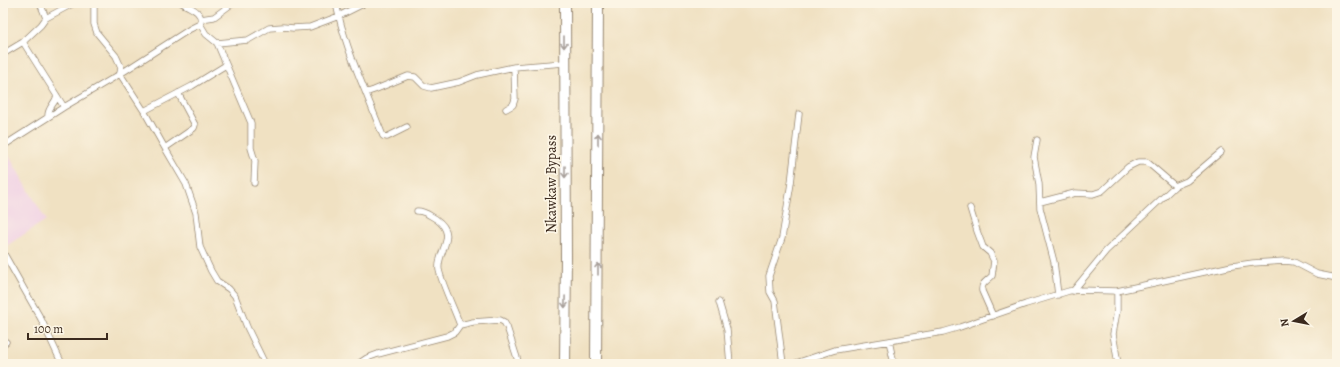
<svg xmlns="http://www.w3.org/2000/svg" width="1340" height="367" font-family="Alegreya,serif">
	<rect width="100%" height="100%" fill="#fcf5e5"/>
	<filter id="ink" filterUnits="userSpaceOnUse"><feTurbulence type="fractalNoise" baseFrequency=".025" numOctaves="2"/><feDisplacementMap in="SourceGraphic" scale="8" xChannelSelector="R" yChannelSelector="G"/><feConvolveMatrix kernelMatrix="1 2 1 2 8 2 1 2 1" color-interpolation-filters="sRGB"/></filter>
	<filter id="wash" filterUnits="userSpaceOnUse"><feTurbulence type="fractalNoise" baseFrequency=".012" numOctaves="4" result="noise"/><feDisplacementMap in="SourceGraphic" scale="16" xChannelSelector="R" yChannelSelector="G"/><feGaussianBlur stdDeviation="0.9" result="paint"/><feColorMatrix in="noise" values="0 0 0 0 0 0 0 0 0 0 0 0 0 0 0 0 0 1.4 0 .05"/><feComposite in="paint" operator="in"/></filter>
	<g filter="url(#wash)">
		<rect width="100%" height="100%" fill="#f0e1c2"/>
		<!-- built -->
		<path fill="#f0d0e5" d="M5 149 46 220 3 248V150Z"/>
	</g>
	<g filter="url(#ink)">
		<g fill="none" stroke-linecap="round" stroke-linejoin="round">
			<defs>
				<path id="street" d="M94 3V24L97 33 116 56 121 67 120 74 144 111 162 143 186 184 196 213 200 247 211 271 217 281 229 289 235 296 247 327 265 364
					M182 3C190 8 202 11 201 22
					M336 3C342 34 353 62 365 91L368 92 374 90 408 76 415 77 424 86 431 88 459 82 477 75 514 67 564 63
					M46 18 74 3
					M201 19 214 17 233 3
					M217 43 251 123V148L255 161 254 183
					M3 54 23 42
					M365 91 383 136 387 137 407 127
					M64 107 120 74 190 29 200 24 206 34 217 43 248 40 269 28 283 27 293 28 310 27 339 16 365 3
					M506 109 513 105 515 99 514 67
					M144 111 192 86 226 65
					M48 117C47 108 55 104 57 96
					M1037 140 1034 157 1039 184 1040 208 1054 262 1058 295
					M3 146 64 107 23 42 41 25 46 18 40 3
					M165 148 194 128 195 125 178 93
					M1040 202 1075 193 1093 194 1102 191 1128 167 1138 162H1147L1175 186
					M970 208 977 231 983 247 990 253 994 261 992 276C987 281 981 283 982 291L993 316
					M417 211C425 211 429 215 436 219 460 236 436 251 439 270 443 287 454 308 460 325
					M3 252 41 319 62 364
					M1073 291 1106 251 1175 186 1187 181 1221 152
					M1117 291V311L1113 334 1118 364
					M719 302 727 329 730 364
					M3 340 6 342
					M889 341 894 364
					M809 359 825 364
					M358 364 367 358 378 354 447 336 455 332 460 325 473 322 500 320 504 322 507 327 519 364
					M783 364 775 301 770 292 769 276 782 238 791 183 799 114
					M793 364 835 350 943 332 960 327 1026 304 1069 291 1076 290 1117 291 1232 266 1253 263 1285 261 1294 262 1317 274 1337 278"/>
				<path id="highway" d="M565 3 566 257 565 364
					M596 364 598 3"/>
			</defs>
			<!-- street casing -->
			<use href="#street" stroke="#968670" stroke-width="7"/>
			<!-- highway casing -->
			<use href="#highway" stroke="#968670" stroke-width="12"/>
			<!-- street -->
			<use href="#street" stroke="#fff" stroke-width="5.5"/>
			<!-- highway -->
			<use href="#highway" stroke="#fff" stroke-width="10"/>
		</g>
		<!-- one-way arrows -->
		<defs><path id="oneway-shaft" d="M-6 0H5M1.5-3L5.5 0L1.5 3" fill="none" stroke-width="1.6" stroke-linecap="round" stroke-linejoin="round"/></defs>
		<g stroke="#a79f9a">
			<use href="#oneway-shaft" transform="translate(564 42) rotate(90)"/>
			<use href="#oneway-shaft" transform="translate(598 139) rotate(-90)"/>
			<use href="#oneway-shaft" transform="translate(565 172) rotate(90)"/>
			<use href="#oneway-shaft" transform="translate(598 269) rotate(-90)"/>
			<use href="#oneway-shaft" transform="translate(565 302) rotate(91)"/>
		</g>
	</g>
	<g text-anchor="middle" stroke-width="3.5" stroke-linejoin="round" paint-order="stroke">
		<!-- street labels -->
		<g font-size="14" fill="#3b2a1e" stroke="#fcf5e5">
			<text transform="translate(551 184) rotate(-90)" y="5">Nkawkaw Bypass</text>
		</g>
	</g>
	<!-- margin -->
	<rect width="1340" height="367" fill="none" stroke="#fcf5e5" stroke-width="16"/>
	<!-- north arrow -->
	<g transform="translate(1294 321) rotate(260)" stroke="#fcf5e5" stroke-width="3" paint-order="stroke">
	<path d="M0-3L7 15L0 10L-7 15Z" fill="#3b2a1e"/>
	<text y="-6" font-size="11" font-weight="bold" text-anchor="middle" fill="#3b2a1e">N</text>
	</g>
	<!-- scale -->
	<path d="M28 333v6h79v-6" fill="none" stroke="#3b2a1e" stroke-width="2"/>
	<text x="34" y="333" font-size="12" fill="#3b2a1e" stroke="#fcf5e5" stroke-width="3" paint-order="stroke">100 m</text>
</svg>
